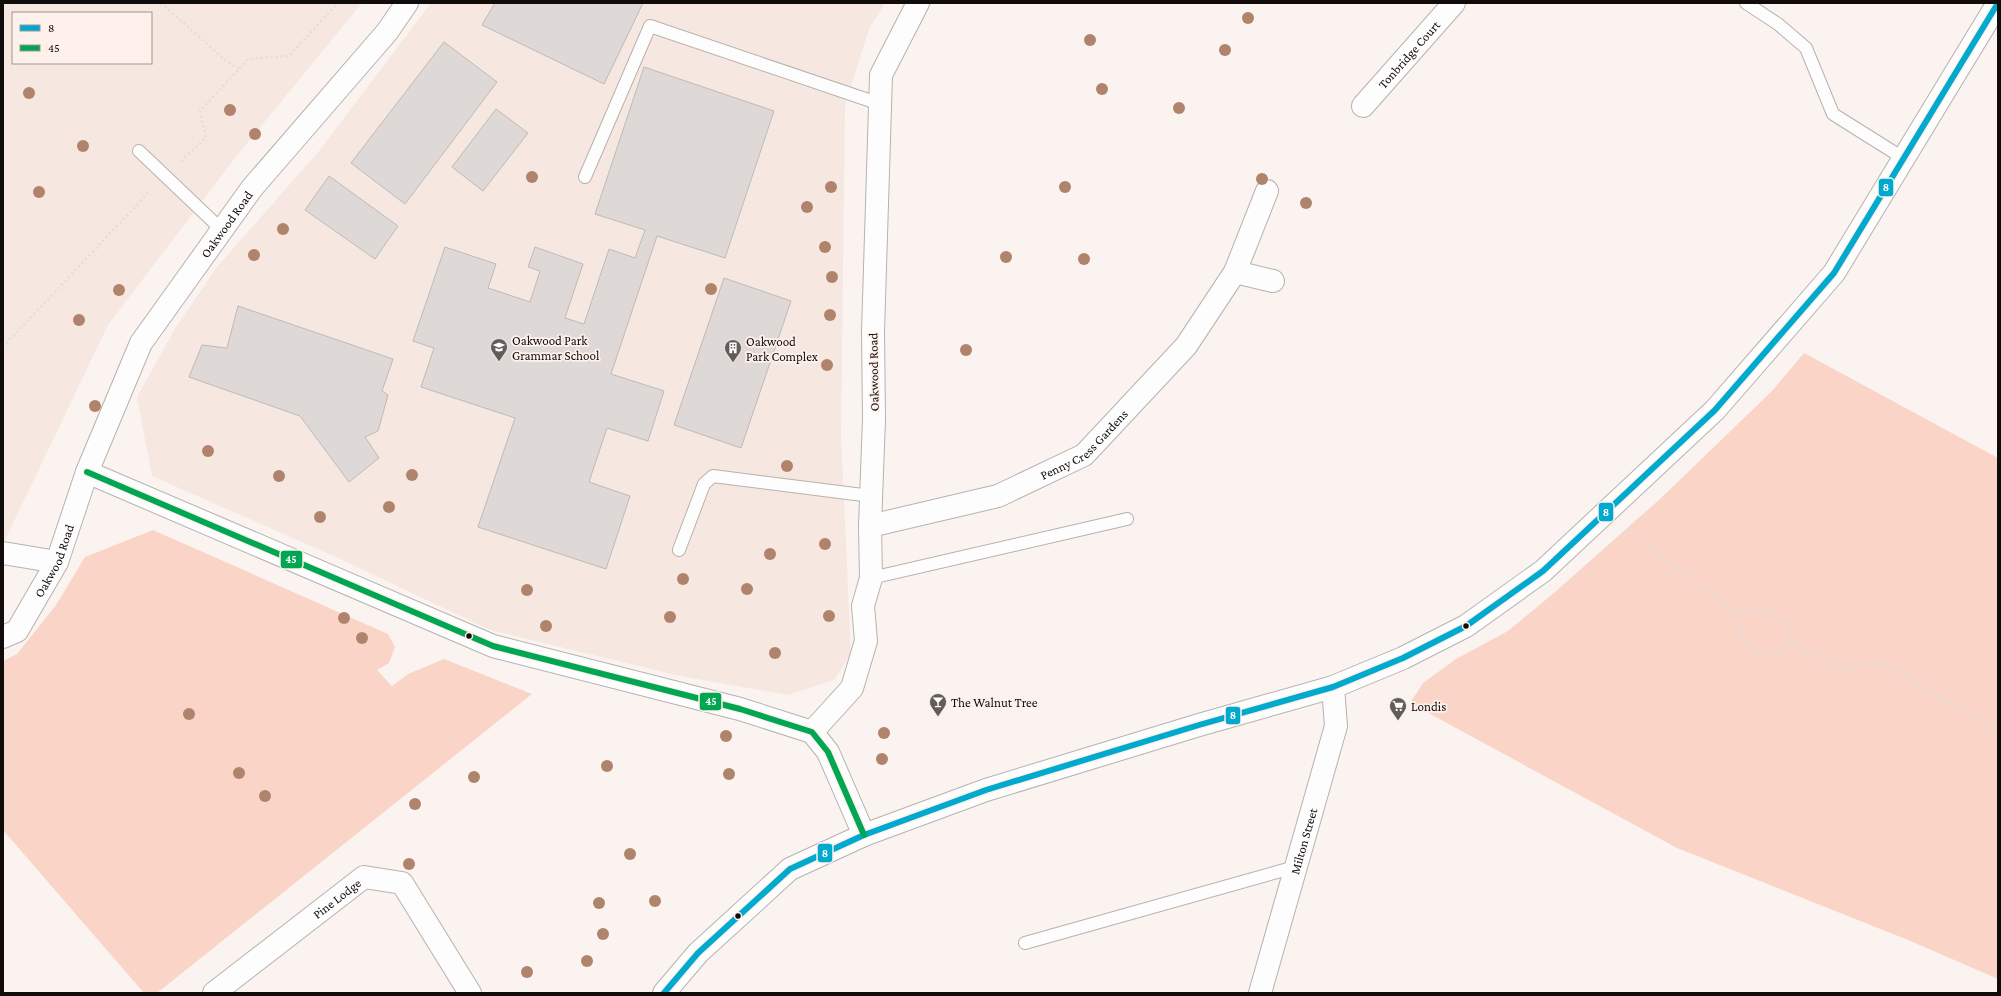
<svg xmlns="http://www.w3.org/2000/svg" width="2001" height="996" font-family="'Crimson Pro',serif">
	<rect width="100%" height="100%" fill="#faf3f0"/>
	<!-- built -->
	<path fill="#f6e7e0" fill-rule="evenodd" d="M3 3H362L235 158 108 325 3 544ZM13 13H151V63H13Z
		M431 3H885L869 29 845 105 841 435 851 654 834 680 788 695 680 676 490 630 338 558 152 476 137 397 176 327 217 267 319 151Z"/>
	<!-- green -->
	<path fill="#fad5c7" d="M1804 353 1998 458V979L1908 940 1677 848 1410 703 1423 683 1456 659 1508 631 1555 592 1660 499 1772 391Z
		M153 530 388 634 395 647 389 663 377 670 392 686 408 674 444 659 532 694 157 993H144L3 830V661L17 654 56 605 85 557Z"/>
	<!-- building -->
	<path fill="#ded8d6" stroke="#bfb9b7" d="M495 3H643L604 84 482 25Z
		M444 42 497 82 405 204 351 163Z
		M644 67 774 111 725 258 657 236 611 374 664 391 648 441 607 428 589 482 630 496 606 569 478 527 515 418 421 387 434 348 413 341 445 247 496 264 488 288 530 302 540 271 528 267 535 247 583 264 565 318 584 324 609 249 635 258 645 230 595 214Z
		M496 109 528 133 483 191 452 167Z
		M329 176 398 226 375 259 305 210Z
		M724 278 791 301 741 448 674 425Z
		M238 306 393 359 382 391 388 395 378 431 365 437 379 458 349 482 300 416 189 377 202 345 227 348Z"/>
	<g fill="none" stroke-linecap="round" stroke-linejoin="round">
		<defs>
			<path id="lane" d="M1746 3 1778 24 1806 48 1833 114 1903 158
				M139 151 222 230
				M585 177 650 26 880 104
				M679 550 704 484 713 476 871 496
				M871 578 1127 519
				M1025 943 1295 867"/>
			<g id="street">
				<path id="s1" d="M1363 106 1454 3"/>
				<path d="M1235 272 1273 281"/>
				<path d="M87 472 493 646 740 709 812 732 828 752 864 835"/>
				<path id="s2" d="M870 526 998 496 1084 455 1186 346 1235 272 1267 191"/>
				<path d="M3 553 57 562"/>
				<path id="s3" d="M3 637 17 631 57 562 87 472 141 343 252 188 387 32 407 3"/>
				<path d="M812 732 852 688 866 641 863 606 871 578 870 526 874 419 873 332 881 75 918 3"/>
				<path id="s4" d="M214 993 364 877 402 883 470 993"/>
				<path id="s5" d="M1260 993 1336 726 1333 687"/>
			</g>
			<path id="primary" d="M664 993 698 953 790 869 864 835 986 790 1199 725 1333 687 1403 658 1466 626 1543 571 1715 410 1834 273 1998 3"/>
		</defs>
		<!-- lane casing -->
		<use href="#lane" stroke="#b7b2af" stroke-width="14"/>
		<!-- street casing -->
		<use href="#street" stroke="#b7b2af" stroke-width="24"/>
		<!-- primary casing -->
		<use href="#primary" stroke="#b7b2af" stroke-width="24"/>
		<!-- path -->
		<path stroke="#e0dfdd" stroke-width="2.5" stroke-dasharray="2 3" stroke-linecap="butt" d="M161 3 225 60 239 69
			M181 161 206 138 200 111 248 59 289 56 338 3
			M3 347 149 192
			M1626 529 1737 614 1759 609 1781 619 1793 644 1846 669 1880 661 1998 731
			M1737 614 1744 640 1762 654 1793 644"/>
		<!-- lane -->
		<use href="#lane" stroke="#fefdfd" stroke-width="12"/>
		<!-- street -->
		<use href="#street" stroke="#fefdfd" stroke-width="22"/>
		<!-- primary -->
		<use href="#primary" stroke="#fefdfd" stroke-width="22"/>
		<defs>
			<path id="bus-1" d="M664 993 698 953 790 869 864 835 986 790 1199 725 1333 687 1403 658 1466 626 1543 571 1715 410 1834 273 1998 3"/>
			<path id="bus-2" d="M87 472 493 646 740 709 812 732 828 752 864 835"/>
		</defs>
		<!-- bus-1 casing -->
		<use href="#bus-1" stroke="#fef1ec" stroke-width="9"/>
		<!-- bus-2 casing -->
		<use href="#bus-2" stroke="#fef1ec" stroke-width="9"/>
		<!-- bus-1 -->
		<use href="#bus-1" stroke="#00a9ce" stroke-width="6"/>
		<!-- bus-2 -->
		<use href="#bus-2" stroke="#00a651" stroke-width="6"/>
	</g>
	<!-- trees -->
	<g fill="#b0846c">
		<circle cx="1248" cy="18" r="6"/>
		<circle cx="1090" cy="40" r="6"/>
		<circle cx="1225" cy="50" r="6"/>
		<circle cx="1102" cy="89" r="6"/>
		<circle cx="29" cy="93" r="6"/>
		<circle cx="1179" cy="108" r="6"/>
		<circle cx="230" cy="110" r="6"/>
		<circle cx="255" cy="134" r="6"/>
		<circle cx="83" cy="146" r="6"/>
		<circle cx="532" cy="177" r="6"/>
		<circle cx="1262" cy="179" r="6"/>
		<circle cx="831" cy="187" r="6"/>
		<circle cx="1065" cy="187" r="6"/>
		<circle cx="39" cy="192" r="6"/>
		<circle cx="1306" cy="203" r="6"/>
		<circle cx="807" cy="207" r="6"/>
		<circle cx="283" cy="229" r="6"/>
		<circle cx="825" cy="247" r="6"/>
		<circle cx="254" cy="255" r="6"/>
		<circle cx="1006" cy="257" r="6"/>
		<circle cx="1084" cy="259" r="6"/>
		<circle cx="832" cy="277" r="6"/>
		<circle cx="711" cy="289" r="6"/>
		<circle cx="119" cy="290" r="6"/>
		<circle cx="830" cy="315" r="6"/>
		<circle cx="79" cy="320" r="6"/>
		<circle cx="966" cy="350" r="6"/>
		<circle cx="827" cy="365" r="6"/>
		<circle cx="95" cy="406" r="6"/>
		<circle cx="208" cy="451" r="6"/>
		<circle cx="787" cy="466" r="6"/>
		<circle cx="412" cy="475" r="6"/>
		<circle cx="279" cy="476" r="6"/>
		<circle cx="389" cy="507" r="6"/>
		<circle cx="320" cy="517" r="6"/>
		<circle cx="825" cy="544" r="6"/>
		<circle cx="770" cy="554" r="6"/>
		<circle cx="683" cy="579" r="6"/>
		<circle cx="747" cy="589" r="6"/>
		<circle cx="527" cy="590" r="6"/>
		<circle cx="829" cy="616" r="6"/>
		<circle cx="670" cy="617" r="6"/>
		<circle cx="344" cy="618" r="6"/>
		<circle cx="546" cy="626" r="6"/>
		<circle cx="362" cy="638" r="6"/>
		<circle cx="775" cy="653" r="6"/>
		<circle cx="189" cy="714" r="6"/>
		<circle cx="884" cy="733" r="6"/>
		<circle cx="726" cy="736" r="6"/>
		<circle cx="882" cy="759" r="6"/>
		<circle cx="607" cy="766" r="6"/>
		<circle cx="239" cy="773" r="6"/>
		<circle cx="729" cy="774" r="6"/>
		<circle cx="474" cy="777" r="6"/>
		<circle cx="265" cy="796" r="6"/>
		<circle cx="415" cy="804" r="6"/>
		<circle cx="630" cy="854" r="6"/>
		<circle cx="409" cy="864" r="6"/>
		<circle cx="655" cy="901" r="6"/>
		<circle cx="599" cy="903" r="6"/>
		<circle cx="603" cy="934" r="6"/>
		<circle cx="587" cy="961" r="6"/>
		<circle cx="527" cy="972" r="6"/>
	</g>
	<!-- icons -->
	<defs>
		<symbol id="school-pin" viewBox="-11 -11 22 30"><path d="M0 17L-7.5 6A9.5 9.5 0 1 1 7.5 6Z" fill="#635d5a" stroke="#fef1ec"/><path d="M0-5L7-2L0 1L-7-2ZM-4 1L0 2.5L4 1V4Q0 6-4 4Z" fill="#fff"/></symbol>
		<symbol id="building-pin" viewBox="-11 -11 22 30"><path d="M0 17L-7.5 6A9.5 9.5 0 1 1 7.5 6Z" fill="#635d5a" stroke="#fef1ec"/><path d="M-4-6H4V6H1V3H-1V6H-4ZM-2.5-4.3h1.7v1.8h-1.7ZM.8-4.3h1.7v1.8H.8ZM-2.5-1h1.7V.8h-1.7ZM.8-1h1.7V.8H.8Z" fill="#fff"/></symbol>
		<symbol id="bar-pin" viewBox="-11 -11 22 30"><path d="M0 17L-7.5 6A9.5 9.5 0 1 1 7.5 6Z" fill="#635d5a" stroke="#fef1ec"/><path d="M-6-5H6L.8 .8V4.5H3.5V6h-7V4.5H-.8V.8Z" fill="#fff"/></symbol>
		<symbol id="supermarket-pin" viewBox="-11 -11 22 30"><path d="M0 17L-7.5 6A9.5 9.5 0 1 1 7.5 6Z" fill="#635d5a" stroke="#fef1ec"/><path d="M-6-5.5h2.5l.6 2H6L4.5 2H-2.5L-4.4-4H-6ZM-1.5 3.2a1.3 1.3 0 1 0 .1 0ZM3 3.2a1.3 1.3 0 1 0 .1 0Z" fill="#fff"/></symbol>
	</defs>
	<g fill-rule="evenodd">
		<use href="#school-pin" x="489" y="337" width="20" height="27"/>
		<use href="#building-pin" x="723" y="338" width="20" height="27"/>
		<use href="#bar-pin" x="928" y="692" width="20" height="27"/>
		<use href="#supermarket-pin" x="1388" y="696" width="20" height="27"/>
	</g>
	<!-- markers -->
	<g fill="#110c0a" stroke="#fef1ec" stroke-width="1.5">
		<circle cx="1466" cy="626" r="3.5"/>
		<circle cx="469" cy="636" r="3.5"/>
		<circle cx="738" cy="916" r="3.5"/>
	</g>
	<g text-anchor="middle" stroke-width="3.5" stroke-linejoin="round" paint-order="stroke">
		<!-- street labels -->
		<g font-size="13" fill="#110c0a" stroke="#fef1ec">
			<text dy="5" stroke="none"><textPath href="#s1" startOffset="69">Tonbridge Court</textPath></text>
			<text dy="5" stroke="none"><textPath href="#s3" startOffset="476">Oakwood Road</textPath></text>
			<text transform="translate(873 372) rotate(-91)" y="5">Oakwood Road</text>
			<text dy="5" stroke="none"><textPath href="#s2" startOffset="233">Penny Cress Gardens</textPath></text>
			<text dy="5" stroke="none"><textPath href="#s3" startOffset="95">Oakwood Road</textPath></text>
			<text dy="5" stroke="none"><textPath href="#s5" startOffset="158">Milton Street</textPath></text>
			<text dy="5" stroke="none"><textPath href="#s4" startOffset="155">Pine Lodge</textPath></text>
		</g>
		<!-- poi labels -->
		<g font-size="13" fill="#110c0a" stroke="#fef1ec" text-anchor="start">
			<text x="512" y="345">Oakwood Park<tspan x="512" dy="15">Grammar School</tspan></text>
			<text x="746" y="346">Oakwood<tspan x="746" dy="15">Park Complex</tspan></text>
			<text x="951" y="707">The Walnut Tree</text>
			<text x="1411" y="711">Londis</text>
		</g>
	</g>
	<g stroke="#fef1ec" stroke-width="1.5">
		<rect x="1878" y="178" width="16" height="19" rx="4" fill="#00a9ce"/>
		<rect x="1598" y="502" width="16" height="20" rx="4" fill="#00a9ce"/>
		<rect x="280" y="550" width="23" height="19" rx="4" fill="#00a651"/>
		<rect x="699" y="692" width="23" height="19" rx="4" fill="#00a651"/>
		<rect x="1225" y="706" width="16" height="19" rx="4" fill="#00a9ce"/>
		<rect x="817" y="843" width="16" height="20" rx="4" fill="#00a9ce"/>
	</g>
	<g font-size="11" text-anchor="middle" font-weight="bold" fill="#fff">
		<text x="1886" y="191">8</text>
		<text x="1606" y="516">8</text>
		<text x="291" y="563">45</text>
		<text x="711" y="705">45</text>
		<text x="1233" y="719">8</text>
		<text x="825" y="857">8</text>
	</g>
	<!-- border -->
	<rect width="2001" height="996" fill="none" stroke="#110c0a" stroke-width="8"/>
	<!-- legend -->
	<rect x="12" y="12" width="140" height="52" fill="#fef1ec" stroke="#9f9592"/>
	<rect x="20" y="25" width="20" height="6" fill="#00a9ce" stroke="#9f9592"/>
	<text x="48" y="32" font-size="12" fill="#110c0a">8</text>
	<rect x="20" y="45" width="20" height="6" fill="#00a651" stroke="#9f9592"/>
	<text x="48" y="52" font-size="12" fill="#110c0a">45</text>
</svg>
